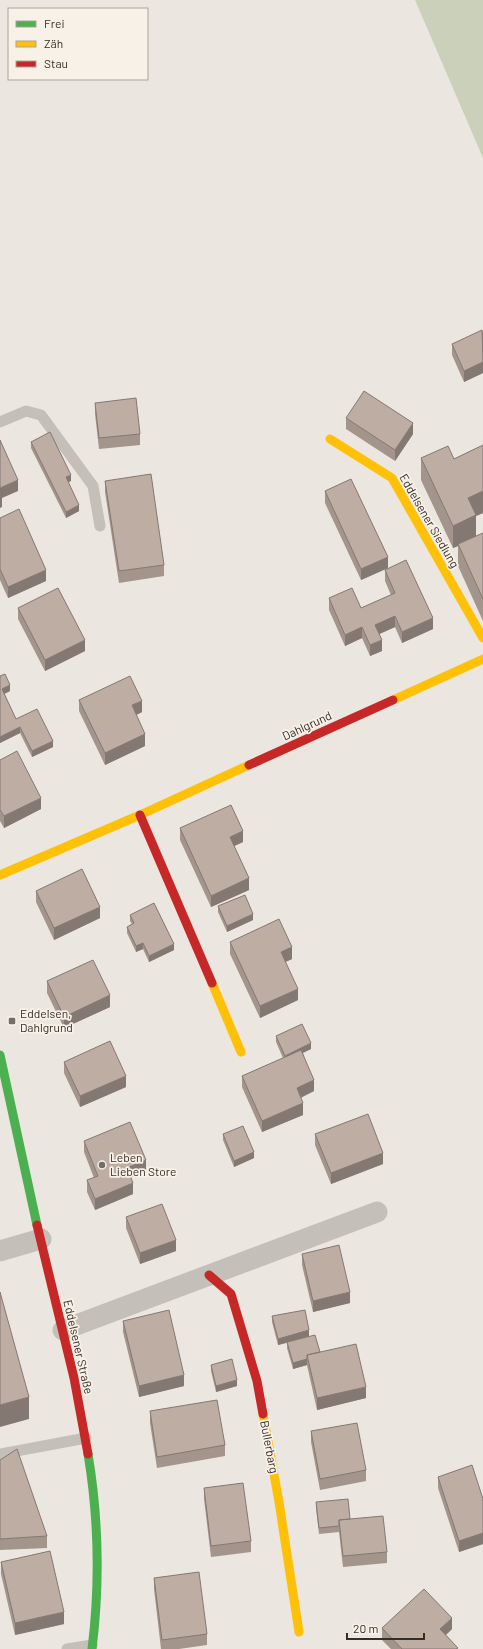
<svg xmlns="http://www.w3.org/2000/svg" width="483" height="1649" font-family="Barlow,sans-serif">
	<rect width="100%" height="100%" fill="#ebe7e0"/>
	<!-- green -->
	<path fill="#cbd0bb" d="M415 0H483V158Z"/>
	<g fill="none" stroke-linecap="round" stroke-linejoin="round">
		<!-- lane -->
		<path stroke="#c4bfb9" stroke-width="11" d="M0 422 26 411 41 415 93 486 100 526
			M0 1454 86 1438
			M67 1649 92 1645"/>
		<!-- street -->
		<path stroke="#c4bfb9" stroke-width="21" d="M0 1251 41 1239
			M63 1330 377 1212"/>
		<!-- fast -->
		<path stroke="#4caf50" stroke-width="9" d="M0 1055 37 1225
			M88 1454C99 1520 100 1584 92 1649"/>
		<!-- slow -->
		<path stroke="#ffc107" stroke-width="9" d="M330 439 392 478 483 638
			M393 700 483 659
			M0 875 140 815 249 765
			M212 983 241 1052
			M263 1414 279 1502 299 1632"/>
		<!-- jam -->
		<path stroke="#c62828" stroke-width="9" d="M249 765 393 700
			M140 815 212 983
			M37 1225 74 1378 88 1454
			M209 1275 231 1294 257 1381 263 1414"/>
	</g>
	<!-- wall -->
	<path fill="#a3958c" d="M483 331V373L464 382 452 355V344Z
		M95 403 140 434V445L99 449 95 414Z
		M346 418 413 434 395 461 346 429Z
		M31 442 71 481 68 482 79 511 66 518 31 448Z
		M483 445V513L476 516V536L483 533V621L458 566V546L453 548 421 480V458L454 459Z
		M105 481 164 565V576L119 583 105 492Z
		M325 491 388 568 361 580 325 503Z
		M0 518 46 581 8 598 0 580Z
		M385 570 433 629 402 643 395 627 379 634 382 651 370 656 362 638 345 646 329 610V598L361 608 391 595 385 581Z
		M18 608 85 651 45 671 18 619Z
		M0 676 10 691 4 694 16 719 53 747 32 757 20 733 0 743Z
		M79 700 142 712 136 715 145 746 105 765 79 711Z
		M0 760 41 809 4 828 0 821Z
		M180 828 243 842 234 846 249 890 211 907 180 840Z
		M36 891 100 918 54 940 36 902Z
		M218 906 253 920 227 932 218 912Z
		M130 915 174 950 149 962 143 949 136 952 127 933V927L132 924 130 921Z
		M230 942 292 959 285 962 298 1000 260 1018 230 954Z
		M47 981 110 1007 64 1028 47 993Z
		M276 1036 311 1049 303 1053 314 1091 301 1098 303 1115 262 1132 242 1087V1076L283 1058 276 1042Z
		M64 1062 126 1087 80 1107 64 1073Z
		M223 1134 254 1158 234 1167 223 1140Z
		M315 1134 383 1164 331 1184 315 1145Z
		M84 1141 146 1171 131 1177 133 1194 95 1210 87 1192V1180L94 1178 84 1152Z
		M126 1217 176 1251 140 1264 126 1228Z
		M302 1254 350 1303 313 1312 302 1265Z
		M272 1316 309 1336 320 1352 366 1398 317 1410 307 1365 293 1369 287 1348V1343L278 1345 272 1322Z
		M123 1321 184 1386 139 1397 123 1332Z
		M211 1365 237 1386 216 1392 211 1371Z
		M150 1411 225 1445V1456L157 1468 150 1423Z
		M311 1431 366 1470V1481L320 1490 311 1442Z
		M0 1460 47 1536V1548L0 1550Z
		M438 1477 483 1499V1544L459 1552 438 1488Z
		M204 1488 251 1541V1552L211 1557 204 1499Z
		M316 1502 350 1519 387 1552V1563L343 1567 339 1532 319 1534 316 1508Z
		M1 1562 64 1624 15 1635 1 1574Z
		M154 1578 207 1634V1645L179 1649H161L154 1589Z
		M382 1628 452 1629 446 1635 458 1649H391L382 1640Z"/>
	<!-- shaded-wall -->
	<path fill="#847972" d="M483 362V373L464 382V371Z
		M413 423V434L395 461V450Z
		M71 475V481L66 483V477Z
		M18 480V491L2 498V507L0 508V488Z
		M483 491V513L476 516V537L458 544V546L453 548V526L468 498Z
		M79 505V511L66 518V512Z
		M388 557V568L361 580V569Z
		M46 570V581L8 598V587Z
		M395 616V627L375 636V625Z
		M433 618V629L402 643V632Z
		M362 627V638L345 646V635Z
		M85 640V651L45 671V660Z
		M382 640V651L370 656V645Z
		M10 685V691L2 695V689Z
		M142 701V712L132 717V705Z
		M20 727V733L0 743V737Z
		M145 734V746L105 765V753Z
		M53 741V747L32 757V751Z
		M41 798V809L4 828V816Z
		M243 831V842L230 848V837Z
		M249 878V890L211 907V896Z
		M100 907V918L54 940V928Z
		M253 914V920L227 932V926Z
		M143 943V949L136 952V946Z
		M174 944V950L149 962V956Z
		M292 947V959L281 964V952Z
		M298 989V1000L260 1018V1006Z
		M110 995V1007L64 1028V1017Z
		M311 1043V1049L285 1061V1056Z
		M126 1076V1087L80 1107V1096Z
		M314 1080V1091L297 1099V1088Z
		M303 1103V1115L262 1132V1121Z
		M254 1152V1158L234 1167V1161Z
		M383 1153V1164L331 1184V1173Z
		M146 1160V1171L127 1179V1168Z
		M133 1183V1194L95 1210V1199Z
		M176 1240V1251L140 1264V1253Z
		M350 1292V1303L313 1312V1301Z
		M309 1330V1336L278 1345V1339Z
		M307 1359V1365L293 1369V1363Z
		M184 1375V1386L139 1397V1386Z
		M237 1380V1386L216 1392V1386Z
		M366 1387V1398L317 1410V1398Z
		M29 1397V1419L0 1427V1405Z
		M483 1533V1544L459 1552V1541Z
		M64 1612V1624L15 1635V1623Z
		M452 1618V1629L440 1640V1629Z"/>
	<!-- building -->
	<path fill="#bdada3" stroke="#847972" d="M482 330 483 362 464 371 452 344Z
		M364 391 413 423 395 450 346 418Z
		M136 398 140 434 99 438 95 403Z
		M50 432 71 475 66 477 79 505 66 512 31 442Z
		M0 440 18 480 0 488Z
		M483 445V491L468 498 476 515 453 526 421 458 448 446 454 459Z
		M151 474 164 565 119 571 105 481Z
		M351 479 388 557 361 569 325 491Z
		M19 509 46 570 8 587 0 569V518Z
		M483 533V599L458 544Z
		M406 560 433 618 402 632 395 616 375 625 382 640 370 645 362 627 345 635 329 598 352 588 361 608 395 593 385 570Z
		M58 588 85 640 45 660 18 608Z
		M5 674 10 685 2 689 16 719 37 709 53 741 32 751 20 727 0 737V676Z
		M130 676 142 701 132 705 145 734 105 753 79 700Z
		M17 751 41 798 4 816 0 810V760Z
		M231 805 243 831 230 837 249 878 211 896 180 828Z
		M82 869 100 907 54 928 36 891Z
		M245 895 253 914 227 926 218 906Z
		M154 903 174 944 149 956 143 943 136 946 127 927 134 923 130 915Z
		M279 919 292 947 281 952 298 989 260 1006 230 942Z
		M93 960 110 995 64 1017 47 981Z
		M302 1024 311 1043 285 1056 276 1036Z
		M110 1041 126 1076 80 1096 64 1062Z
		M301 1050 314 1080 297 1088 303 1103 262 1121 242 1076Z
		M368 1114 383 1153 331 1173 315 1134Z
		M130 1122 146 1160 127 1168 133 1183 95 1199 87 1180 98 1176 84 1141Z
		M243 1126 254 1152 234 1161 223 1134Z
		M162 1204 176 1240 140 1253 126 1217Z
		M339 1245 350 1292 313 1301 302 1254Z
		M0 1292 29 1397 0 1405Z
		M169 1310 184 1375 139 1386 123 1321Z
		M305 1310 309 1330 278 1339 272 1316Z
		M315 1335 320 1352 307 1355V1359L293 1363 287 1342Z
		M356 1344 366 1387 317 1398 307 1355Z
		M232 1359 237 1380 216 1386 211 1365Z
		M217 1400 225 1445 157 1457 150 1411Z
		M357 1423 366 1470 320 1479 311 1431Z
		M17 1449 47 1536 0 1539V1460Z
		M472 1465 483 1499V1533L459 1541 438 1477Z
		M243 1483 251 1541 211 1546 204 1488Z
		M348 1499 350 1519 339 1520V1526L319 1528 316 1502Z
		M383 1516 387 1552 343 1556 339 1520Z
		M50 1551 64 1612 15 1623 1 1562Z
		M199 1572 207 1634 162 1640 154 1578Z
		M424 1589 452 1618 440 1629 458 1648 456 1649H402L382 1628Z"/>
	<!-- markers -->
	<g fill="#746e68" stroke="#f8f1e7" stroke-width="1.5">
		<rect x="8" y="1017" width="8" height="8" rx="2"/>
		<circle cx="102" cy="1165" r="4"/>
	</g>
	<g text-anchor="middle" stroke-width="3.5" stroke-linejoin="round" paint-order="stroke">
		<!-- street labels -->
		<g font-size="12" fill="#342d28" stroke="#f8f1e7">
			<text transform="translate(429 521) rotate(60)" y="4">Eddelsener Siedlung</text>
			<text transform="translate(307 726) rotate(-25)" y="4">Dahlgrund</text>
			<text transform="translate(78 1347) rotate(77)" y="4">Eddelsener Straße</text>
			<text transform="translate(269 1447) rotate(79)" y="4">Bullerbarg</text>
		</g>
		<!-- poi labels -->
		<g font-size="12" fill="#342d28" stroke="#f8f1e7" text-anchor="start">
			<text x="20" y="1018">Eddelsen,<tspan x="20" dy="14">Dahlgrund</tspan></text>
			<text x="110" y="1162">Leben<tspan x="110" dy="14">Lieben Store</tspan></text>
		</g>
	</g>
	<!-- legend -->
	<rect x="8" y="8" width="140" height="72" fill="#f8f1e7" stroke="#aaa39b"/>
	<rect x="16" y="21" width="20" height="6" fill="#4caf50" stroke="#aaa39b"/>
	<text x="44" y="28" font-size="12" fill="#342d28">Frei</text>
	<rect x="16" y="41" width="20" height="6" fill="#ffc107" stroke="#aaa39b"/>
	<text x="44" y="48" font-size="12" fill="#342d28">Zäh</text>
	<rect x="16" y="61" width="20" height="6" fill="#c62828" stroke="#aaa39b"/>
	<text x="44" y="68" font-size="12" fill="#342d28">Stau</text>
	<!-- scale -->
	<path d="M347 1633v6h77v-6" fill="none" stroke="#342d28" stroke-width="2"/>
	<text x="353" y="1633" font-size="12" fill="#342d28" stroke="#f8f1e7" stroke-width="3" paint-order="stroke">20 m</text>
</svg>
